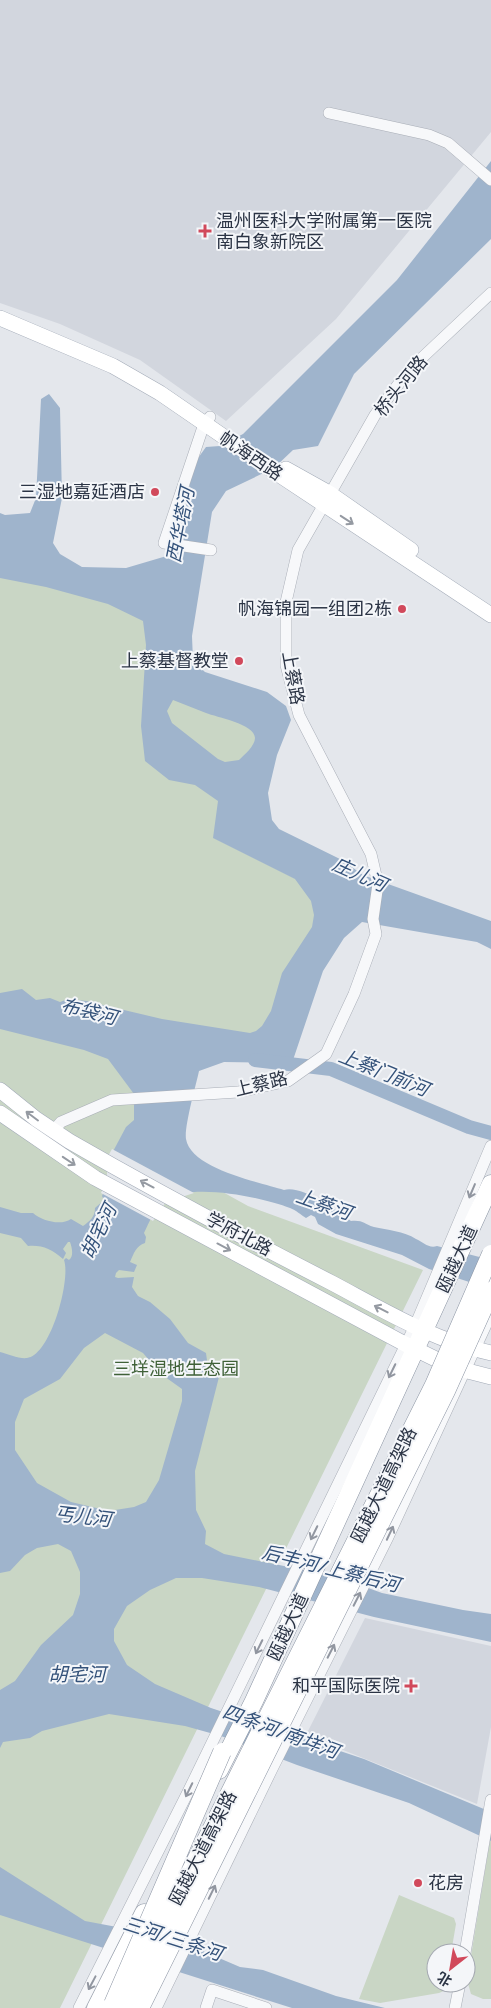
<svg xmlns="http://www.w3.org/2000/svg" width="491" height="2008" font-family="'Titillium Web','Noto Sans SC',sans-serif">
	<rect width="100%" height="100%" fill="#e4e7ec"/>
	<!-- built -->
	<path fill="#d2d6de" d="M0 0H491V132L336 319 226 421 140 360 60 324 0 303Z
		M365 1618 491 1646V1727L477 1804 306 1735Z"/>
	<!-- green -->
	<path fill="#c9d6c5" d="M0 552 151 587 174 667 265 721 256 831 346 877 284 1049 200 1043 154 1154 248 1206 423 1270 60 2008H0Z
		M490 1840 491 1841V1999H483L471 1994 467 1980Z
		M399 1895 454 1918 456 1924 451 1953H436V1983H447L446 1990 439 1993 380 2003 359 1999Z"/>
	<!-- water -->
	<path fill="#9fb4cc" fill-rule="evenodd" d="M491 161V239L354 374 318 446 293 450 274 468 226 491 212 512 192 636 193 661 205 672 267 692 286 706 291 720 277 755 268 793 272 820 279 829 342 860 363 875 491 921V949L477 942 362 922 344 938 323 971 292 1063 224 1062 199 1071C196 1085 184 1127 186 1139 191 1169 259 1182 284 1190 302 1185 336 1210 351 1221 364 1220 363 1224 374 1227 387 1230 404 1231 416 1239 423 1242 429 1249 437 1246L491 1260V1289L429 1269 402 1255 336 1234 318 1224 315 1217 311 1215 306 1218C301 1215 296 1210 290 1208 260 1197 192 1182 165 1200 155 1207 149 1223 144 1233L146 1237 145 1243C136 1246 134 1253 130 1262L137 1265 134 1272 119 1270 116 1273 115 1277 118 1278 134 1277 132 1287 138 1296 150 1302 170 1319 188 1343 206 1353 208 1368 219 1377 195 1471 196 1510 206 1531 205 1544 224 1554 304 1570 346 1580 382 1593 463 1610 491 1614V1642L374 1617 259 1587 202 1578H176L150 1590 127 1606 114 1629V1641L127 1665 155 1684 211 1708 364 1759 491 1812V1841L409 1803 297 1765 221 1736 185 1726 109 1714 42 1731 30 1738 3 1742 0 1748V1690L15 1681 41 1645 73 1615 80 1594V1572L71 1551 58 1544 37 1548 25 1555 10 1571 0 1573V1352C8 1354 19 1359 27 1358 51 1355 71 1279 64 1260L66 1258 69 1260C74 1256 72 1248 70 1242H68L63 1249 66 1253 63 1259C51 1249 43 1245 28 1246L21 1238 0 1233V1207L21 1213H33C42 1221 61 1226 71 1219L83 1226C90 1221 95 1217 95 1208L104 1200 102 1196 109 1180V1159L126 1127 134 1120V1094L108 1059 84 1050 0 1029V993L22 989 36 1000 50 998 60 1002 68 999 86 1001 162 1019 250 1033 256 1031 262 1026 271 1011 282 973 312 927 314 915 311 901 295 879 213 838 218 801 195 785 169 780 145 761 141 726 146 645 143 621 108 604 46 587 0 578V513L5 515 30 513 36 498 41 399 49 394 60 408 62 498 53 543 60 554 82 567 126 568 170 555 179 550 193 465 206 447 220 446 243 434 397 280ZM173 700C184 704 195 709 206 713 216 717 255 724 255 738 255 746 244 755 239 760L225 762 218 759 172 723 167 711ZM105 1333 143 1353 161 1374 182 1389V1401L159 1480 146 1502 134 1507 109 1511 71 1502 37 1483 15 1450V1422L24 1399 60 1379 84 1348Z
		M0 1867 85 1921 170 1937 240 1967 263 1970 336 1996 385 2008H292L0 1915Z"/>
	<!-- pier -->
	<path fill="#e4e7ec" d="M112 1149 194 1193 166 1202 153 1221 101 1193 107 1179V1158Z"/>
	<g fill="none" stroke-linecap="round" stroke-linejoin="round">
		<!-- river -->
		<path stroke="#9fb4cc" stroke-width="14" d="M255 1060 331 1069 469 1127 491 1133"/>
		<defs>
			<path id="minor" d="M329 113 429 135 448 143 491 180
				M210 417 204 424 164 543 211 550
				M53 1131 61 1122 112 1100 238 1092 288 1081 326 1054 354 994 376 934 373 919 378 884 371 854 299 715 286 665V602L298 550 375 415 409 370 491 293
				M465 1953 491 1800
				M79 2008 188 1792 415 1326 491 1146
				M156 2008 272 1769 388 1537 491 1314
				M206 2008 212 1990 266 2008
				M455 2008 460 1983"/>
			<path id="major" d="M0 318 113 366 160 393 278 474 491 615
				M286 469 329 493 411 550
				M0 1090 36 1119 69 1141C156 1191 244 1238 332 1283 383 1310 434 1341 491 1353
				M0 1113 95 1178 405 1344 452 1367 491 1377"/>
			<path id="highway" d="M481 1305 491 1280
				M219 1770 254 1701 491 1184
				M96 2008 144 1913"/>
		</defs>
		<!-- minor casing -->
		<use href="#minor" stroke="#a9aeb7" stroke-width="12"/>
		<!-- major casing -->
		<use href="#major" stroke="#a3abb8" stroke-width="16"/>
		<!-- highway casing -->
		<use href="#highway" stroke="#8b94a3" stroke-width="19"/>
		<!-- minor -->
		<use href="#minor" stroke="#f7f8fa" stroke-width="11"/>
		<!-- major -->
		<use href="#major" stroke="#fff" stroke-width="15"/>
		<!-- highway -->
		<use href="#highway" stroke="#fff" stroke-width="18"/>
		<defs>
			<path id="highway-bridge" d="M113 2004 222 1752
				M122 2008 434 1385 491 1254
				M140 2008 446 1391 491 1291"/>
		</defs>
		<!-- highway-bridge casing -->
		<use href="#highway-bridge" stroke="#8b94a3" stroke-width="19" stroke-linecap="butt"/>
		<!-- highway-bridge -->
		<use href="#highway-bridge" stroke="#fff" stroke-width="18"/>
	</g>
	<!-- one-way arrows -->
	<defs><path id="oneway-shaft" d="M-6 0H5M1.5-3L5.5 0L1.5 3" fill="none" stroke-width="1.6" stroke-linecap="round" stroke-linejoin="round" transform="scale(1.25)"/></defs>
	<g stroke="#959aa2">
		<use href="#oneway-shaft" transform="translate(347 520) rotate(33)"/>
		<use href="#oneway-shaft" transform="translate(32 1116) rotate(-143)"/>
		<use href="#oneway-shaft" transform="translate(69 1161) rotate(34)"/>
		<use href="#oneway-shaft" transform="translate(147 1184) rotate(-152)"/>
		<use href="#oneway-shaft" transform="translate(224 1247) rotate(28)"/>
		<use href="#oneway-shaft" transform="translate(381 1309) rotate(-153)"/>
	</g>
	<g stroke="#9196a0">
		<use href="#oneway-shaft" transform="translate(472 1191) rotate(113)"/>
		<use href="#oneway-shaft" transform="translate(392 1371) rotate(116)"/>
		<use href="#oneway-shaft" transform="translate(314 1533) rotate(116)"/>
		<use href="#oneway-shaft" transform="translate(390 1533) rotate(-65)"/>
		<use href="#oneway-shaft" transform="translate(357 1599) rotate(-63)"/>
		<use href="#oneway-shaft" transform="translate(259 1647) rotate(116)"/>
		<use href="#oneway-shaft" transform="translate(331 1651) rotate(-63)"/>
		<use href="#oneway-shaft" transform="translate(189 1790) rotate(116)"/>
		<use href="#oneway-shaft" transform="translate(212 1892) rotate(-64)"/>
		<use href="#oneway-shaft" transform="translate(92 1983) rotate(118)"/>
	</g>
	<!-- markers -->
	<g fill="#d1495b" stroke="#f4f6f9" stroke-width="2">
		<path d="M202.5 223.5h5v5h5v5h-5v5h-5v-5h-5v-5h5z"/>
		<circle cx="155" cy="492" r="5"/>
		<circle cx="402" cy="609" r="5"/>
		<circle cx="239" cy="661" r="5"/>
		<path d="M408.5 1678.5h5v5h5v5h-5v5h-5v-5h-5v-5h5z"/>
		<circle cx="418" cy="1883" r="5"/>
	</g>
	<g text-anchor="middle" stroke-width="4" stroke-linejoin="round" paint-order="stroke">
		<!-- poi labels -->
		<g font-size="18" fill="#2b3445" stroke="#f4f6f9" text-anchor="end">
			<text x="216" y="227" text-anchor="start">温州医科大学附属第一医院<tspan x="216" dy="21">南白象新院区</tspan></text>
			<text x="145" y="498">三湿地嘉延酒店</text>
			<text x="392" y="615">帆海锦园一组团2栋</text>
			<text x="229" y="667">上蔡基督教堂</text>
			<text x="400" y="1692">和平国际医院</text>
			<text x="428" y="1889" text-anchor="start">花房</text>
		</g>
		<!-- street labels -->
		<g font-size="18" fill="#2b3445" stroke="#f4f6f9">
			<text transform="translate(401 386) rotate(-51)" y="6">桥头河路</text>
			<text transform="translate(251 456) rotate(34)" y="6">帆海西路</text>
			<text transform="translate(293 678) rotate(80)" y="6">上蔡路</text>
			<text transform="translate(261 1084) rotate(-14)" y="6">上蔡路</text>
			<text transform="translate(239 1234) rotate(28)" y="6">学府北路</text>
			<text transform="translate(457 1259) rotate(-65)" y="6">瓯越大道</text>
			<text transform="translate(384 1485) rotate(-64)" y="6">瓯越大道高架路</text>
			<text transform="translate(288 1627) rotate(-65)" y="6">瓯越大道</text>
			<text transform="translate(203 1848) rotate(-63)" y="6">瓯越大道高架路</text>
		</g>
		<!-- park labels -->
		<g font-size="18" fill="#3f6138" stroke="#f4f6f9">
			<text x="176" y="1375">三垟湿地生态园</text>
		</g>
		<!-- water labels -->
		<g font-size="19" font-style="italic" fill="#34527a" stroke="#f4f6f9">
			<text transform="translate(180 525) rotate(-79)" y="7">西华塔河</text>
			<text transform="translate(360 874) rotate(24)" y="7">庄儿河</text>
			<text transform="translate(89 1011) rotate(14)" y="7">布袋河</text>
			<text transform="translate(384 1072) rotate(22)" y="7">上蔡门前河</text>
			<text transform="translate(324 1204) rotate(19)" y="7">上蔡河</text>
			<text transform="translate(98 1231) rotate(-64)" y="7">胡宅河</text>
			<text transform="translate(83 1516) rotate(7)" y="7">丐儿河</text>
			<text transform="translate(331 1568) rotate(14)" y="7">后丰河/上蔡后河</text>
			<text x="77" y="1681">胡宅河</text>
			<text transform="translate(281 1731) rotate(20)" y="7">四条河/南垟河</text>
			<text transform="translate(173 1938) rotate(18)" y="7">三河/三条河</text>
		</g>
	</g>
	<!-- north arrow -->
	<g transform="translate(451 1968) rotate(211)"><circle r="24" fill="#f4f6f9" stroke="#a4a8b1"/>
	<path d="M0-4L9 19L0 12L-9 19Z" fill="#d1495b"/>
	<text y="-8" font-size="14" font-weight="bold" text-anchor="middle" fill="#2b3445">北</text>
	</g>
</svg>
